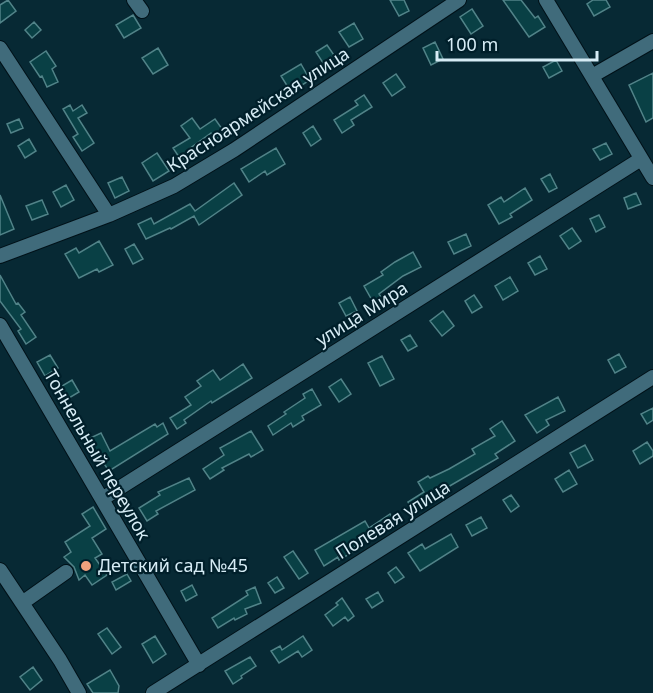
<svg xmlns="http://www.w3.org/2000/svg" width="653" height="693" font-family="'Noto Sans',sans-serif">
	<rect width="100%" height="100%" fill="#072934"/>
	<!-- building -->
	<path fill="#094045" stroke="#518388" stroke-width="1.5" d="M8 0 16 11 0 23V5Z
		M390 0H404L409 11 399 16Z
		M503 0H521L535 18 538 16 545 27 529 37Z
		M593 0H606L610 7 594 16 587 4Z
		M472 9 483 26 471 34 460 17Z
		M133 15 141 28 124 38 116 25Z
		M34 22 41 30 32 38 25 30Z
		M354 23 363 39 349 47 339 32Z
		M435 42 443 59 431 65 423 48Z
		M327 45 336 58 325 66 316 52Z
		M158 48 168 65 153 74 142 58Z
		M46 51 56 66 52 69 58 82 47 87 42 76 40 77 30 62Z
		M556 60 562 71 549 78 543 67Z
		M301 64 310 80 291 92 281 76Z
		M653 73V118L646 122 629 85Z
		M396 74 405 87 392 96 383 83Z
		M364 95 372 107 351 120 354 125 342 133 334 120 358 105 355 101Z
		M70 105 73 111 82 105 87 113 78 118 94 143 82 151 73 137 78 134 63 109Z
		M192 118 200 129 215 119 225 133 215 140 211 133 189 149 191 154 181 160 173 148 190 138 181 126Z
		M19 119 23 128 11 133 7 124Z
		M313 126 321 139 311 146 303 133Z
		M29 139 36 151 25 158 18 146Z
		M606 143 612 154 600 160 593 149Z
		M276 148 285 164 267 175 265 171 249 182 241 169Z
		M157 153 169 171 153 181 142 163Z
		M550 174 557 188 549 192 541 179Z
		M122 177 129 191 115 198 108 183Z
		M234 183 242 195 199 225 194 216 171 229 170 228 146 239 138 224 151 218 154 224 190 204 195 211Z
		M66 185 74 200 61 207 53 192Z
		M525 188 532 200 510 214 512 217 499 224 488 205 501 197 504 202Z
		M636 193 641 204 628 209 624 198Z
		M0 195 14 229 0 235Z
		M42 200 48 214 32 220 26 206Z
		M599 215 605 227 596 232 590 219Z
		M572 228 581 241 569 249 560 236Z
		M466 234 471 246 454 254 448 242Z
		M99 241 113 265 99 272 97 269 79 278 65 254 76 248 79 253Z
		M134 244 143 259 133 264 125 249Z
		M413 252 421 267 403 276 379 294 381 297 373 302 364 286 383 275 381 272 395 262Z
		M540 256 547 269 535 275 528 263Z
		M0 275 16 304 18 303 25 312 21 315 36 337 26 344 18 331 21 329 0 301Z
		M510 277 518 291 503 300 495 286Z
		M474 295 482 307 472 313 465 301Z
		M350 297 357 311 346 316 339 303Z
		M443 311 454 326 442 336 430 321Z
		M410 335 417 346 408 351 401 340Z
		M619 354 626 367 615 373 608 360Z
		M50 355 58 368 45 376 37 362Z
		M382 356 394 379 380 386 368 363Z
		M243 364 252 378 212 403 211 401 184 420 186 423 177 429 170 418 191 405 185 397 201 386 197 381 213 370 220 380Z
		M341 379 351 394 339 402 329 387Z
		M72 380 79 392 64 401 57 389Z
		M312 389 321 405 302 416 304 420 293 427 291 423 273 435 268 426 286 414 284 412 305 398 303 394Z
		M558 397 565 411 546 420 549 425 537 433 525 415Z
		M653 408V420L647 424 641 414Z
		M502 421 515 441 495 454 498 458 422 502 424 504 413 511 408 502 424 492 418 482 428 476 430 478 449 469 475 454 472 449 495 436 490 429Z
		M163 423 168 434 109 471 96 452 93 453 86 440 101 433 110 451 155 424 157 427Z
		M251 431 263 450 251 457 249 454 222 468 224 470 210 479 203 469 224 455 220 448Z
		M647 442 653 451V456L640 464 633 451Z
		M585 445 593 460 578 468 570 453Z
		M569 470 577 484 563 492 555 479Z
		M189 478 195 490 156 511 158 514 147 521 139 508 160 495 158 492Z
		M511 495 519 506 511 512 503 500Z
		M93 507 106 529 92 538 102 554 95 558 107 575 92 585 85 575 79 580 74 567 64 557 71 552 65 542 90 526 82 514Z
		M390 514 396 523 386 530 385 528 351 549 353 552 339 560 338 557 324 566 315 550 365 521 369 528Z
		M481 517 487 528 472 536 466 525Z
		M451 534 458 547 420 571 408 553 422 544 425 549Z
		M293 551 308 573 299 579 284 557Z
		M396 567 404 577 395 583 388 573Z
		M127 574 131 581 116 590 112 582Z
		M277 577 284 588 275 593 268 583Z
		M192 585 197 595 186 601 181 591Z
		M255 587 261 603 245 609 247 614 235 620 234 618 218 628 212 618 248 595 246 591Z
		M378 592 383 601 372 608 366 599Z
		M342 598 354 616 348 621 345 617 333 626 325 615 338 605 336 603Z
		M107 628 121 647 112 654 98 634Z
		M155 636 166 654 153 663 142 644Z
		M303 636 312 650 302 657 298 651 279 663 271 651 280 646 282 650Z
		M250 657 256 666 241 676 242 678 233 684 225 671Z
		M33 667 42 680 30 690 20 677Z
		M110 670 119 686 118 693H93L87 684Z"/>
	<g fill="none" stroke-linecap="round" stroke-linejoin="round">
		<defs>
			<path id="minor" d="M134 0 142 11
				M546 0 653 178
				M0 48 109 215
				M592 76 653 41
				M0 256 109 215 174 186 234 150 459 0
				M0 325 199 665
				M102 499 641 159
				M0 570 60 660 79 693
				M22 603 66 572
				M153 693 653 377"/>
		</defs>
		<!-- minor casing -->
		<use href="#minor" stroke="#001118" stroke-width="16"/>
		<!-- minor -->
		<use href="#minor" stroke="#406b7b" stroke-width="14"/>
	</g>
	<!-- markers -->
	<circle fill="#f1a17d" stroke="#001f2a" stroke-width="2" cx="86" cy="566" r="6"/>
	<g text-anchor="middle" stroke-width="4.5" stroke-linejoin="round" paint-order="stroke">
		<!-- street labels -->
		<g font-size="18" fill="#d6ecf5" stroke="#001f2a">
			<text transform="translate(258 110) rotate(-33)" y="6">Красноармейская улица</text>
			<text transform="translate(362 314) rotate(-32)" y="6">улица Мира</text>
			<text transform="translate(97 455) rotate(60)" y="6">Тоннельный переулок</text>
			<text transform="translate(393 520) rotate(-32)" y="6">Полевая улица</text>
		</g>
		<!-- poi labels -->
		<g font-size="18" fill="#d6ecf5" stroke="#001f2a" text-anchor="start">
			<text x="98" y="572">Детский сад №45</text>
		</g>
	</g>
	<!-- scale -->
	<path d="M437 51v9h160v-9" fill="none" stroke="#d6ecf5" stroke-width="3"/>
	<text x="446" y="51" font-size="18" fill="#d6ecf5" stroke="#001f2a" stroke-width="4.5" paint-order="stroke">100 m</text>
</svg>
